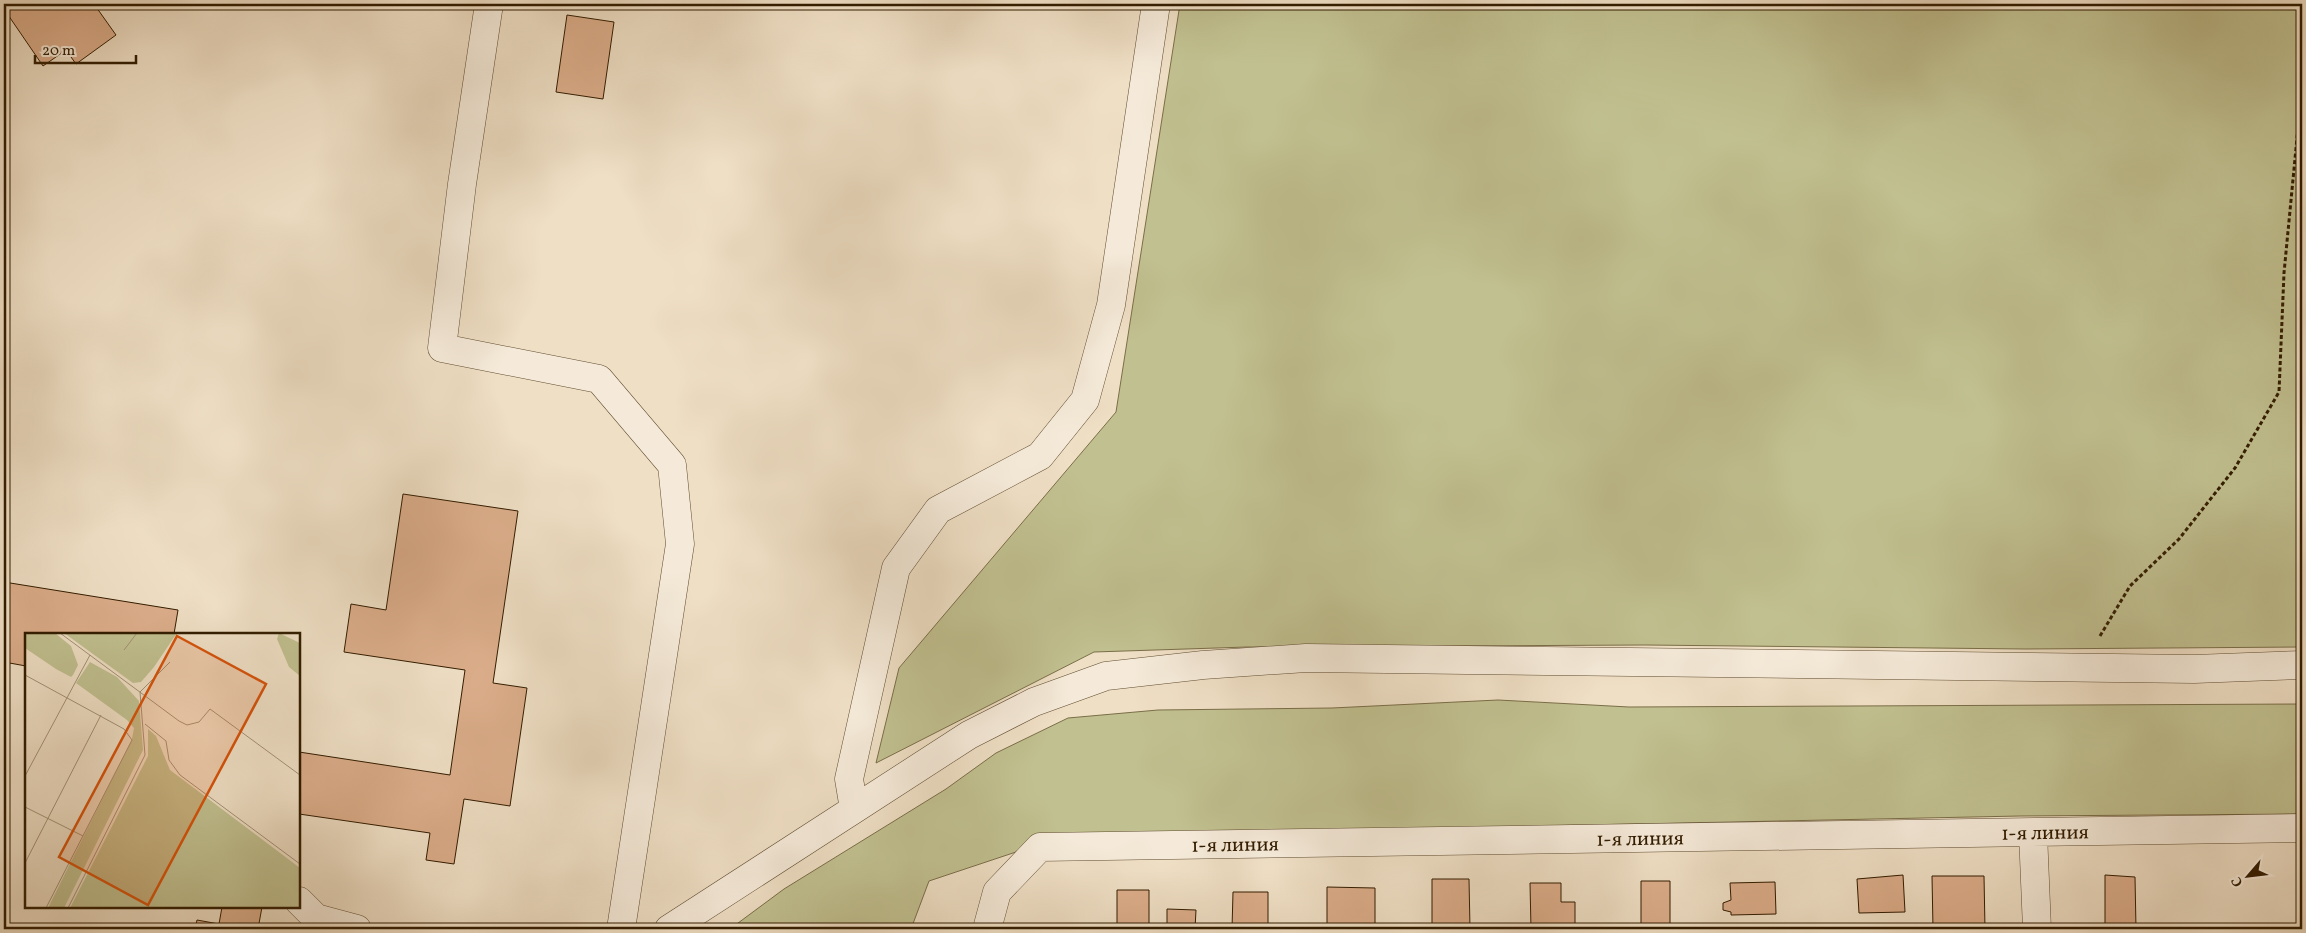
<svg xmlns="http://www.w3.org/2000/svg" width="2306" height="933" font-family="Vollkorn,serif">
	<rect width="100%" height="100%" fill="#efdfc5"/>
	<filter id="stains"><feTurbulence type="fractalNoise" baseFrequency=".004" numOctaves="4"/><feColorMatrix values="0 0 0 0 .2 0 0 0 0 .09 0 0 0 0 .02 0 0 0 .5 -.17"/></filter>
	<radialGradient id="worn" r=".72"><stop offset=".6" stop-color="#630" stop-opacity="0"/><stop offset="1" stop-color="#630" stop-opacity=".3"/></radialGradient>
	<!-- green -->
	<path fill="#c1c090" stroke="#7a6e48" d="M1180 4H2302V647L2026 649 1645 645 1247 647 1094 652 876 763 899 668 1116 412Z
		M1498 700 1629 707 2302 704V814L2020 816 1055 836 1028 848 929 881 911 929H730L784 889 946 789 996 753 1068 718 1158 710 1332 708Z"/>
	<!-- building -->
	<path fill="#dbad8a" stroke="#321c00" d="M4 4H94L116 35 76 64 66 50 43 66 4 9Z
		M567 15 614 22 603 99 556 92Z
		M403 494 518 511 493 683 527 688 510 806 464 799 454 864 426 860 430 833 299 814V752L450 775 465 670 344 652 351 604 386 610Z
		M4 582 178 610 174 634H26V666L4 662Z
		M1903 875 1905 912 1859 913 1857 879Z
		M2105 875 2135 877 2136 929 2105 928Z
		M1932 876H1984L1985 929H1933Z
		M1432 879H1469L1470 929H1432Z
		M1641 881H1670V929H1641Z
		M1775 882 1776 914 1731 915V912L1723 910V903L1731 900 1730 883Z
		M1530 883H1561V902H1575V929H1531Z
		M1327 887 1375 888V929H1327Z
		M1117 890H1149V929H1117Z
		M1233 892H1268V929H1232Z
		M222 907H262L258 929H195L197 920 219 924Z
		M1167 909 1196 910 1195 929H1167Z"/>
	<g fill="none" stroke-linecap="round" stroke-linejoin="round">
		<defs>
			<path id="minor" d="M489 4 462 184 442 348 599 379 672 465 680 544 621 929
				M854 809 849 779 896 568 938 510 1040 456 1085 400 1111 305 1156 4
				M2033 833 2037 929
				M299 901 316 918 357 929
				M669 929 969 735 1034 702 1106 676 1203 665 1306 658 2194 669 2302 665
				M987 929 997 892 1040 847 2302 828"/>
		</defs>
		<!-- minor casing -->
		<use href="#minor" stroke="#614d31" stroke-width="29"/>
		<!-- path -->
		<path stroke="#321c00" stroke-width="3" stroke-dasharray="4 2.5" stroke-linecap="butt" d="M2100 636 2130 586 2179 539 2235 468 2279 392 2284 273 2302 86"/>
		<!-- minor -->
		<use href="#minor" stroke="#f5ead9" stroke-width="28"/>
	</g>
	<g text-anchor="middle" stroke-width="5" stroke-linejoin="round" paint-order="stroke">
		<!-- street labels -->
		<g font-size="20" fill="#321c00" stroke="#f5ead9">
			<text transform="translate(2045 832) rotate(-1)" y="7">1-я линия</text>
			<text transform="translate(1640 838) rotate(-1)" y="7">1-я линия</text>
			<text transform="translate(1235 844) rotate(-1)" y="7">1-я линия</text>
		</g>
	</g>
	<!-- overview -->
	<g transform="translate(25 633)">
		<rect width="275" height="275" fill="#efdfc5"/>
		<path d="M0 0H30L46 13 53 32 48 42 46 44 31 36 0 15ZM39 0H152L129 34 116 49 108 50ZM254 0 275 10V43L264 34 252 6ZM65 29 92 44 114 68 118 117 39 275H23L107 106 109 95 102 87 51 50ZM123 96 131 103 145 137 275 235V275H45L123 123Z" fill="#c1c090"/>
		<path fill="none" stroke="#a39176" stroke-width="1" d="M35 0 154 88 162 92 174 89 185 76 275 142M99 17 112 0M0 42 99 96 107 107 21 275M115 59 145 29M120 91 141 108 144 127 155 142 275 231M0 143 65 22M0 174 58 203M0 230 76 82M43 275 120 122 115 59"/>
		<path fill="#d6530b" fill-opacity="0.15" stroke="#d6530b" stroke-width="2.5" d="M152 3 241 51 123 272 34 224Z"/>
		<rect width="275" height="275" fill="none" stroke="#321c00" stroke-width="2.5"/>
	</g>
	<!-- margin -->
	<rect width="2306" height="933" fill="none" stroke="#efdfc5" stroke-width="20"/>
	<rect x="5" y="5" width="2296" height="923" fill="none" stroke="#321c00" stroke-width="2.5"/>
	<rect x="10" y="10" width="2286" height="913" fill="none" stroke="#321c00"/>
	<!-- north arrow -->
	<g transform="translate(2248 876) rotate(242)" stroke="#f5ead9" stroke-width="4" paint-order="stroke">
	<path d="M0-4L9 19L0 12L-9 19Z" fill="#321c00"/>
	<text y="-8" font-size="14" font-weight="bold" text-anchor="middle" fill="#321c00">С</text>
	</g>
	<!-- scale -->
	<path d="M35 55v8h101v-8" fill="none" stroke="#321c00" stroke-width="2.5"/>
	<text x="42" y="55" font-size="15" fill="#321c00" stroke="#f5ead9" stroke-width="4" paint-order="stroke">20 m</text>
	<rect width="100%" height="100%" filter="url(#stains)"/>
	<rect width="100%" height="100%" fill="url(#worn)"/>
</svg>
